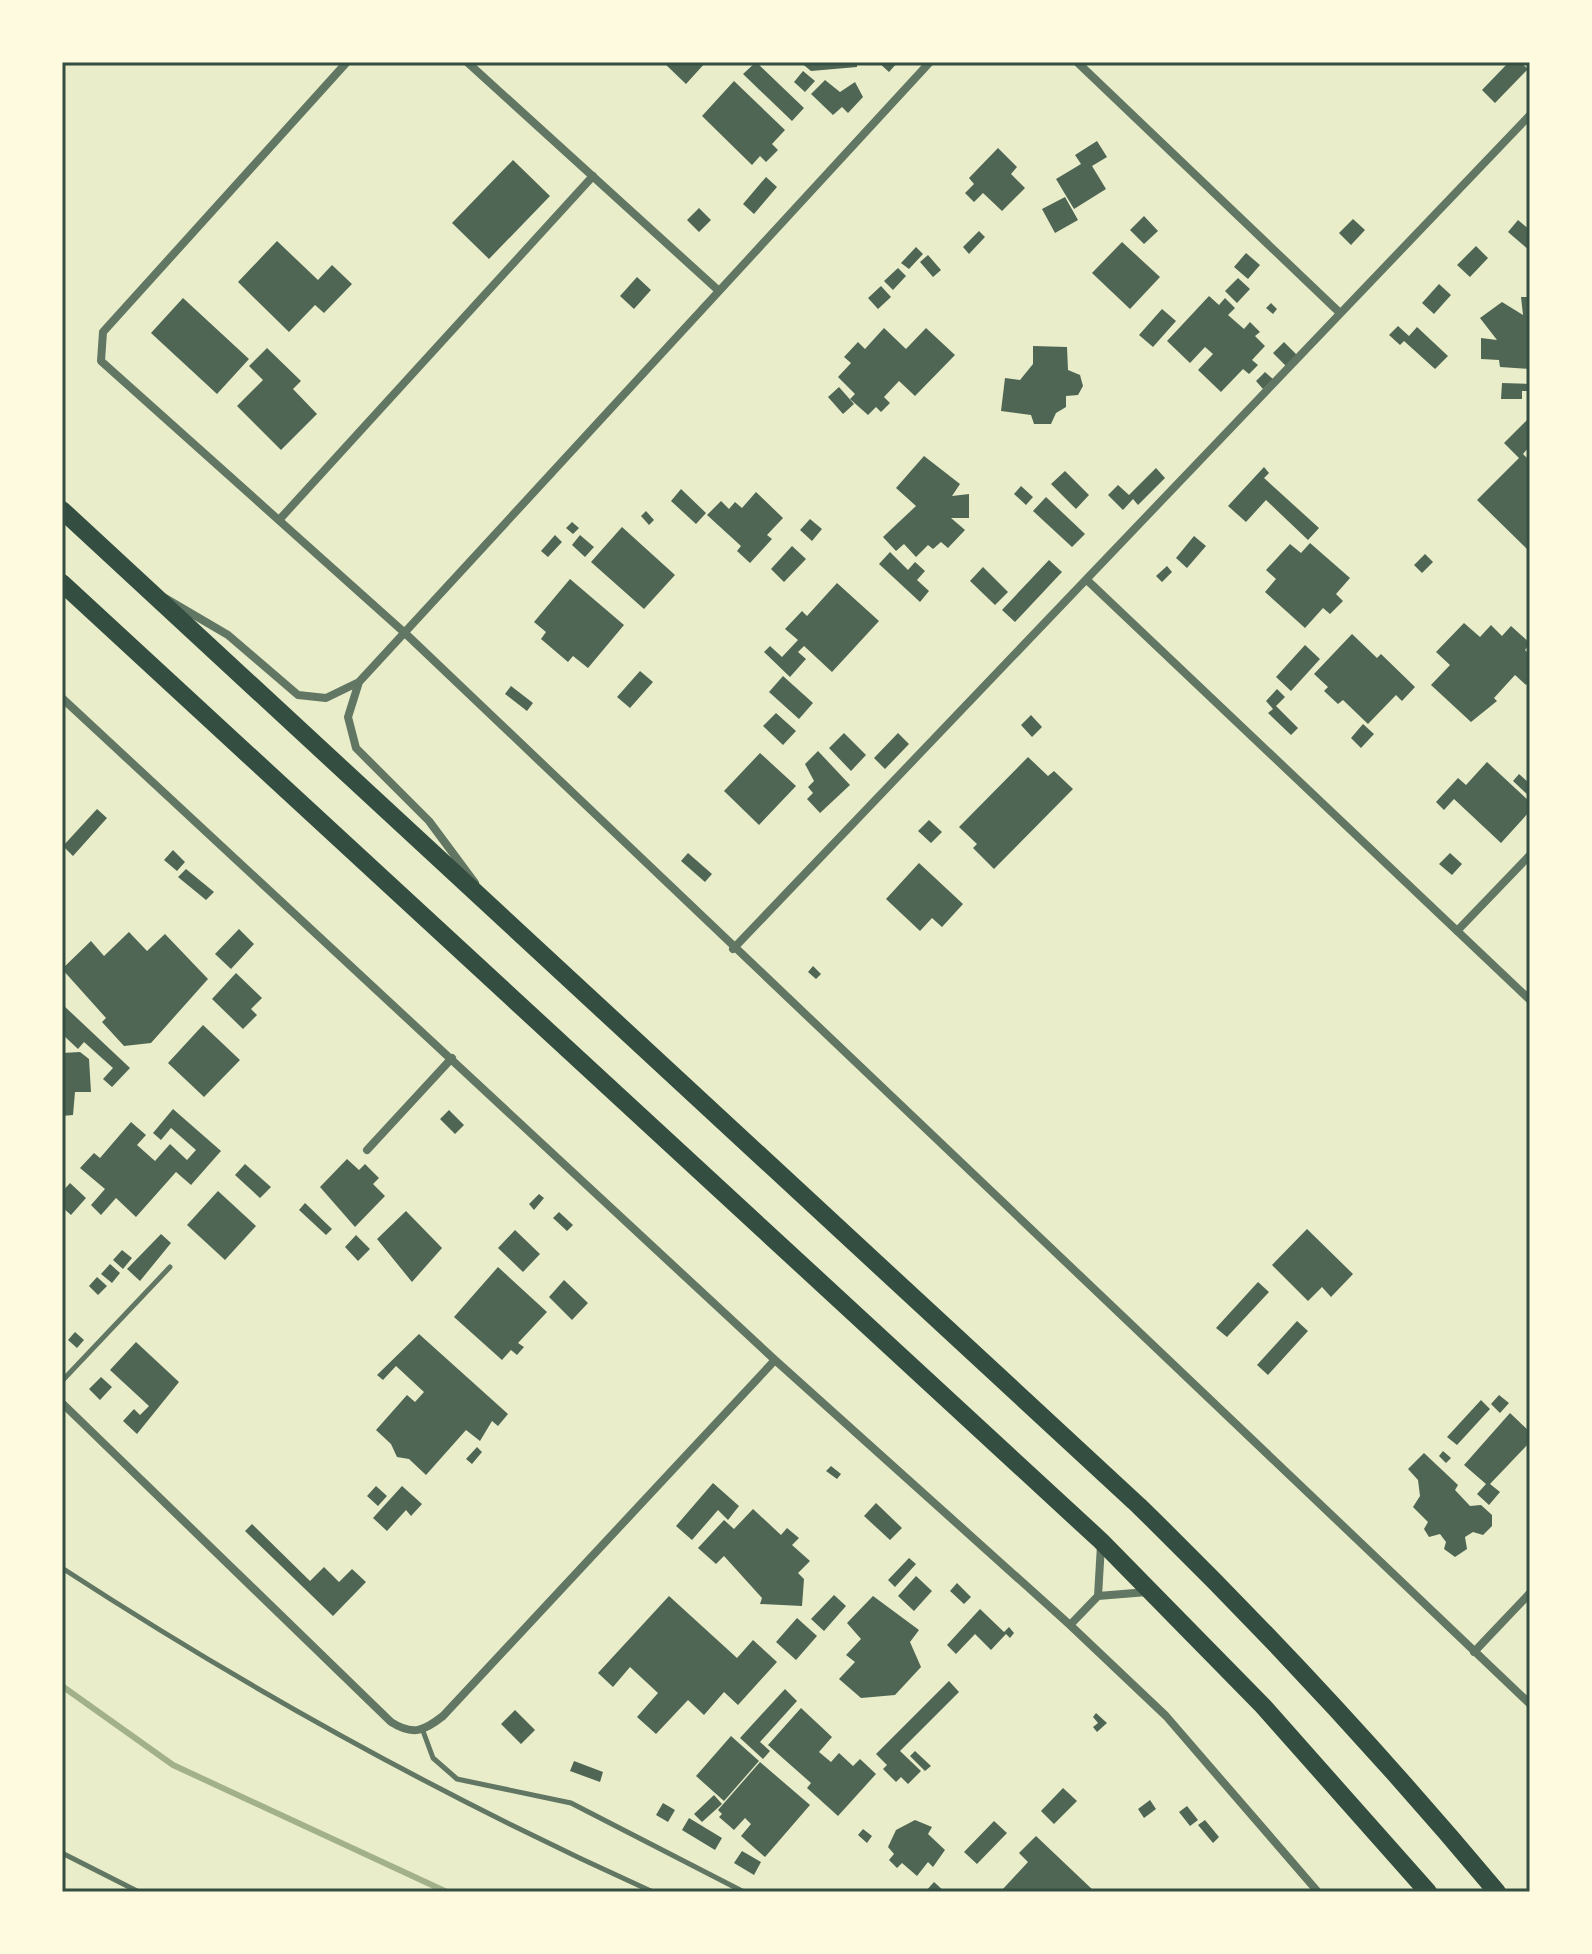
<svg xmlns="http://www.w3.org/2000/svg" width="1592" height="1954" font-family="Rubik,sans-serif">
	<rect width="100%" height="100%" fill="#e9edc9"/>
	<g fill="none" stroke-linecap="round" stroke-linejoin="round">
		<!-- stream -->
		<path stroke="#a3b18a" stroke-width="6" d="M62 1686 173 1765 447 1892"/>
	</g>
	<!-- building -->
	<path fill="#4f6655" d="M663 62H706L686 84Z
		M756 62 804 108 792 121 743 74Z
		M800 62H857V67L811 71Z
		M878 62H898L889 72Z
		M1509 62H1520L1528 69 1495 103 1482 90Z
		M803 71 815 81 805 92 794 82Z
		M825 80 840 92 855 82 863 97 848 113 842 107 833 115 811 94Z
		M734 81 785 130 772 144 778 150 766 162 760 156 752 165 702 116Z
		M1097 141 1107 157 1092 166 1106 189 1074 209 1056 179 1081 164 1075 155Z
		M998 148 1017 167 1011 174 1025 188 1002 211 983 193 974 202 965 193 974 184 969 178Z
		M513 160 550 196 489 259 452 223Z
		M766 177 777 187 754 214 743 204Z
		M1065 197 1078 220 1055 233 1042 209Z
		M699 208 711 220 699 232 687 220Z
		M1144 216 1158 231 1144 244 1130 230Z
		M1353 219 1365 230 1351 245 1339 233Z
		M1518 220 1530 230V251L1508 232Z
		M979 231 985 237 969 254 963 247Z
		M277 241 318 280 332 265 352 284 324 313 315 305 289 332 238 282Z
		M1122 242 1160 277 1130 309 1092 273Z
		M1476 246 1488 258 1470 277 1457 265Z
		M916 247 923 254 909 269 901 263Z
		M1246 253 1260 265 1248 279 1234 267Z
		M928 255 941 270 933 277 920 262Z
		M898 268 906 276 893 290 884 281Z
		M637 277 651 290 634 309 620 296Z
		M1238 278 1250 289 1237 303 1225 291Z
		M1439 284 1451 295 1434 314 1422 303Z
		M881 286 891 297 878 309 868 298Z
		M1209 296 1219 305 1225 298 1235 308 1228 315 1244 329 1250 322 1260 332 1255 336 1265 346 1252 360 1258 365 1249 374 1243 369 1221 392 1198 370 1213 354 1205 347 1190 363 1167 341Z
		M1521 297H1530V369L1500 367 1499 360 1481 359V338L1497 340 1480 318 1502 302 1523 315Z
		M183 298 249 359 217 394 151 333Z
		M1271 303 1277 309 1273 314 1266 308Z
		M1162 309 1176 321 1153 347 1139 335Z
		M1398 326 1409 336 1417 327 1448 356 1435 369 1404 341 1400 345 1389 335Z
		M884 328 906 349 926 328 955 355 915 396 899 381 884 397 890 403 881 412 876 407 868 415 850 399 855 394 838 377 851 363 844 357 858 342 865 349Z
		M1284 342 1297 355 1286 366 1273 353Z
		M1033 346 1067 347 1068 370 1080 375 1083 386 1078 395 1066 396V407L1056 413 1051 424H1034L1031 415 1001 411 1005 378 1020 380 1033 364Z
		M267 348 301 381 293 389 317 414 281 450 237 406 263 380 249 366Z
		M1265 372 1273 379 1263 389 1256 381Z
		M1502 383 1530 384V391H1522V399H1501Z
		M839 387 854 404 843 414 828 397Z
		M1530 417V446L1523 454 1530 461V552L1477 500 1519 458 1504 443Z
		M924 456 960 484 952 496 969 494V518H951L965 530 948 548 941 542 933 549 928 545 916 557 904 544 896 551 883 537 916 506 896 488Z
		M1264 467 1269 473 1264 478 1319 528 1308 540 1266 500 1246 522 1228 506Z
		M1156 468 1165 478 1138 505 1133 499 1123 510 1108 495 1118 485 1129 495Z
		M1065 471 1089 495 1076 509 1051 484Z
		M1021 486 1033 497 1026 505 1014 494Z
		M681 489 706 513 696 524 671 501Z
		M756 492 783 518 767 535 772 539 750 563 737 551 741 546 707 515 721 501 729 509 735 502 742 508Z
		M1046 497 1085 534 1072 547 1033 511Z
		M646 511 654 520 649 525 641 516Z
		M810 519 822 529 812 541 800 530Z
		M572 522 579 528 573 534 566 528Z
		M622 527 675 575 644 609 591 562Z
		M555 535 562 542 548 557 541 551Z
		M580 535 594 547 585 557 572 545Z
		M1194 536 1206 546 1187 568 1176 558Z
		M1310 543 1350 578 1336 594 1343 601 1330 614 1323 608 1305 628 1265 592 1276 579 1266 570 1290 544 1301 553Z
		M792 546 806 559 784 582 771 569Z
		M890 552 908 570 915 562 925 571 917 580 929 591 920 602 879 564Z
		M1425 554 1433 562 1422 573 1414 565Z
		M1049 560 1062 572 1015 622 1002 610Z
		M1167 566 1172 572 1162 582 1156 576Z
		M983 567 1008 592 995 605 970 581Z
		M570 579 624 625 588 668 573 656 568 662 541 639 546 632 534 622Z
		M837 583 879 621 832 672 804 646 798 652 806 659 790 677 764 652 770 646 782 657 798 640 785 629 802 611 807 616Z
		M1464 623 1480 637 1491 625 1502 636 1511 626 1530 643 1525 650 1530 655V680L1526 685 1515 675 1494 698 1497 701 1471 722 1431 685 1450 665 1436 652Z
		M1352 634 1377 658 1381 654 1415 687 1402 701 1396 695 1368 724 1343 700 1338 704 1324 691 1328 687 1314 674Z
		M1305 645 1320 659 1291 691 1276 677Z
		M640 671 653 682 630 708 617 697Z
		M783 676 813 703 799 719 769 692Z
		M511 686 533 703 527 711 505 694Z
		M1277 689 1285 697 1276 706 1298 728 1291 735 1268 713 1273 709 1266 701Z
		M776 713 796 731 783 745 763 726Z
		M1031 715 1042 727 1032 737 1021 725Z
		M1363 724 1374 734 1361 748 1351 738Z
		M844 733 866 755 851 771 829 748Z
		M898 733 909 744 885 769 874 758Z
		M818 751 850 785 820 813 807 799 813 793 808 787 814 781 805 764Z
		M760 753 796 786 759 825 724 791Z
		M1028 757 1048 776 1054 771 1073 789 994 869 973 848 977 844 959 827Z
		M1487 762 1530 802V811L1501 843 1454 799 1444 810 1436 802 1458 778 1466 785Z
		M1519 774 1530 784V797L1513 781Z
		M97 809 107 818 73 856 63 846Z
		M929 820 942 832 931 843 918 831Z
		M173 850 185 862 177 871 164 860Z
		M688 853 712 874 705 882 681 861Z
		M1450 853 1462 864 1452 875 1439 864Z
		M919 863 963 904 942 927 932 918 920 931 886 899Z
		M186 869 214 892 206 900 178 877Z
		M239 929 254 944 231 969 215 954Z
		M129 932 147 951 165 934 208 979 151 1043 124 1046 102 1022 106 1018 62 969 91 941 104 956Z
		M813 966 821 974 816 979 808 972Z
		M236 973 262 998 251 1009 257 1015 243 1029 212 999Z
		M62 1004 130 1068 112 1087 103 1079 113 1068 84 1042 78 1049 62 1034Z
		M203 1025 240 1060 204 1097 168 1063Z
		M80 1052 89 1059 91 1092H75L73 1115 62 1116V1053Z
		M173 1109 221 1151 191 1185 176 1172 136 1217 116 1198 101 1215 91 1205 105 1189 80 1168 94 1153 100 1158 131 1122 146 1135 137 1145 155 1161 170 1144 187 1160 196 1150 171 1128 161 1140 153 1133Z
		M449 1110 464 1125 455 1134 440 1119Z
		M347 1159 359 1170 365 1164 379 1178 373 1184 385 1196 355 1227 320 1187Z
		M245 1164 271 1187 260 1198 235 1175Z
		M70 1183 86 1198 71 1215 62 1207V1192Z
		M218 1191 256 1226 225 1260 187 1225Z
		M539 1194 544 1198 534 1210 529 1204Z
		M305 1203 332 1229 326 1235 299 1210Z
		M406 1211 442 1248 412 1282 377 1239Z
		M559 1212 573 1225 567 1231 553 1218Z
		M1307 1229 1353 1274 1331 1297 1322 1287 1308 1301 1272 1265Z
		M515 1230 540 1254 523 1272 498 1248Z
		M161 1234 171 1243 140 1281 127 1269Z
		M356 1235 370 1249 358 1261 345 1247Z
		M122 1250 132 1258 123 1269 113 1260Z
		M110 1264 120 1273 112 1283 101 1274Z
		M498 1267 547 1312 518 1343 524 1347 517 1355 511 1350 502 1360 454 1317Z
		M97 1277 107 1286 98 1295 89 1286Z
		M564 1280 588 1303 572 1320 549 1297Z
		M1258 1282 1269 1292 1227 1337 1216 1328Z
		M1297 1321 1308 1331 1268 1375 1257 1365Z
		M75 1332 84 1340 77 1348 68 1340Z
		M419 1334 508 1414 498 1426 492 1421 480 1441 466 1430 426 1475 409 1459 397 1457 391 1444 376 1430 407 1395 415 1402 424 1392 396 1366 383 1380 377 1375Z
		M136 1342 179 1382 137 1434 123 1421 134 1409 140 1415 149 1406 110 1370Z
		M101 1377 112 1387 100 1400 89 1389Z
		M1499 1395 1509 1403 1500 1413 1491 1404Z
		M1481 1400 1490 1409 1457 1445 1447 1437Z
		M1510 1413 1530 1432V1442L1490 1484 1500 1492 1489 1505 1477 1494 1486 1484 1464 1465Z
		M477 1447 482 1452 472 1464 466 1459Z
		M1443 1451 1451 1458 1446 1463 1439 1456Z
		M1424 1453 1458 1485 1455 1490 1470 1506 1481 1505 1492 1515V1526L1483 1535 1473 1532 1465 1537 1467 1549 1455 1557 1444 1549 1446 1542 1440 1534 1429 1537 1424 1529 1428 1522 1413 1507 1420 1496 1418 1480 1408 1469Z
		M831 1466 841 1474 837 1479 826 1471Z
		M713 1483 739 1506 728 1520 718 1510 692 1540 676 1526Z
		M376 1486 387 1496 378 1506 367 1496Z
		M402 1486 422 1504 411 1516 406 1510 387 1531 373 1518Z
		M876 1503 902 1528 890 1540 864 1516Z
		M753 1509 781 1535 787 1528 799 1538 792 1545 810 1561 798 1573 804 1579 802 1606 760 1604 762 1598 724 1556 716 1564 698 1548 724 1520 734 1529Z
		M252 1524 310 1581 324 1567 339 1582 352 1569 366 1582 333 1616 245 1531Z
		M909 1558 916 1564 895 1587 888 1580Z
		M916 1576 932 1591 914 1611 898 1596Z
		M957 1583 971 1597 964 1604 950 1591Z
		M834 1595 846 1606 824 1631 811 1619Z
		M669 1596 737 1658 753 1640 777 1662 738 1705 724 1692 704 1715 688 1700 656 1734 637 1717 658 1693 630 1667 613 1687 598 1673Z
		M873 1596 919 1630 910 1642 921 1667 895 1695 861 1698 839 1679 855 1662 846 1655 861 1639 847 1623Z
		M980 1609 1004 1632 1009 1627 1014 1633 1010 1638 1006 1634 991 1650 975 1634 956 1654 947 1645Z
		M797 1618 817 1636 796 1660 776 1642Z
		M949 1681 959 1692 900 1751 921 1771 908 1784 901 1777 896 1782 883 1769 887 1765 876 1754Z
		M785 1689 797 1701 760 1742 770 1751 763 1759 740 1738Z
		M801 1708 832 1737 819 1752 831 1762 839 1753 853 1766 860 1759 876 1774 838 1816 807 1788 811 1783 768 1745Z
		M515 1710 535 1730 521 1744 501 1724Z
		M1096 1713 1107 1723 1097 1732 1093 1727 1098 1723 1093 1717Z
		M731 1736 759 1761 724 1801 696 1776Z
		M915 1751 931 1766 925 1771 910 1756Z
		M574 1761 603 1772 600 1782 570 1771Z
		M760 1762 810 1805 765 1857 741 1836 751 1824 745 1818 734 1830 719 1817 722 1814 718 1810Z
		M1063 1788 1077 1801 1054 1824 1041 1811Z
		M714 1795 722 1804 702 1822 694 1814Z
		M1150 1800 1156 1809 1144 1818 1138 1809Z
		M663 1803 675 1810 668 1822 656 1815Z
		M1187 1806 1198 1820 1190 1826 1179 1812Z
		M689 1818 722 1838 715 1850 682 1830Z
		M915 1820 932 1827 928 1834 945 1850 933 1867 928 1862 917 1876 902 1863 897 1868 889 1860 894 1854 888 1847 896 1830Z
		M1205 1820 1219 1837 1213 1843 1198 1825Z
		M994 1821 1007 1833 977 1864 964 1852Z
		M863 1829 872 1836 867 1843 858 1835Z
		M1036 1836 1095 1892 1002 1890 1028 1862 1019 1853Z
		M742 1851 761 1862 754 1875 734 1863Z
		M934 1882 945 1892H925Z"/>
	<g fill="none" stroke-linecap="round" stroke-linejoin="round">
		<!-- service -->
		<path stroke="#617663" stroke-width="5" d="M62 1381 170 1267
			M62 1568C254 1693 445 1798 653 1892
			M423 1731 433 1758 457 1779 571 1803 744 1892
			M62 1853 139 1892"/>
		<!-- minor -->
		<path stroke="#617663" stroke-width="8" d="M347 62 103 332 101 361 406 634 1530 1704
			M467 62 719 291
			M1077 62 1340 313
			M279 520 593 176
			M1088 581 1530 1000
			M165 598 228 635 298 695 326 698 359 682 930 62
			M359 682 348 717 356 748 429 821 475 883
			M62 698 775 1360 1070 1625 1166 1716 1318 1892
			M1457 931 1530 855
			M733 949 1530 115
			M367 1150 452 1058
			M62 1403 391 1722C413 1736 424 1731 443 1716L775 1360
			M1098 1596 1101 1545
			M1070 1625 1098 1596 1147 1592
			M1474 1652 1530 1593"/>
		<!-- primary -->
		<path stroke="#344e41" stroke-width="18" d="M62 510 1139 1506C1265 1629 1384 1757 1497 1892
			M62 583 1101 1541 1263 1706 1428 1892"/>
	</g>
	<!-- border -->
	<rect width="1592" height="1954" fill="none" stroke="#fefae0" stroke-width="128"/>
	<rect x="64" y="64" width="1464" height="1826" fill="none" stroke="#344e41" stroke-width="3"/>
</svg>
